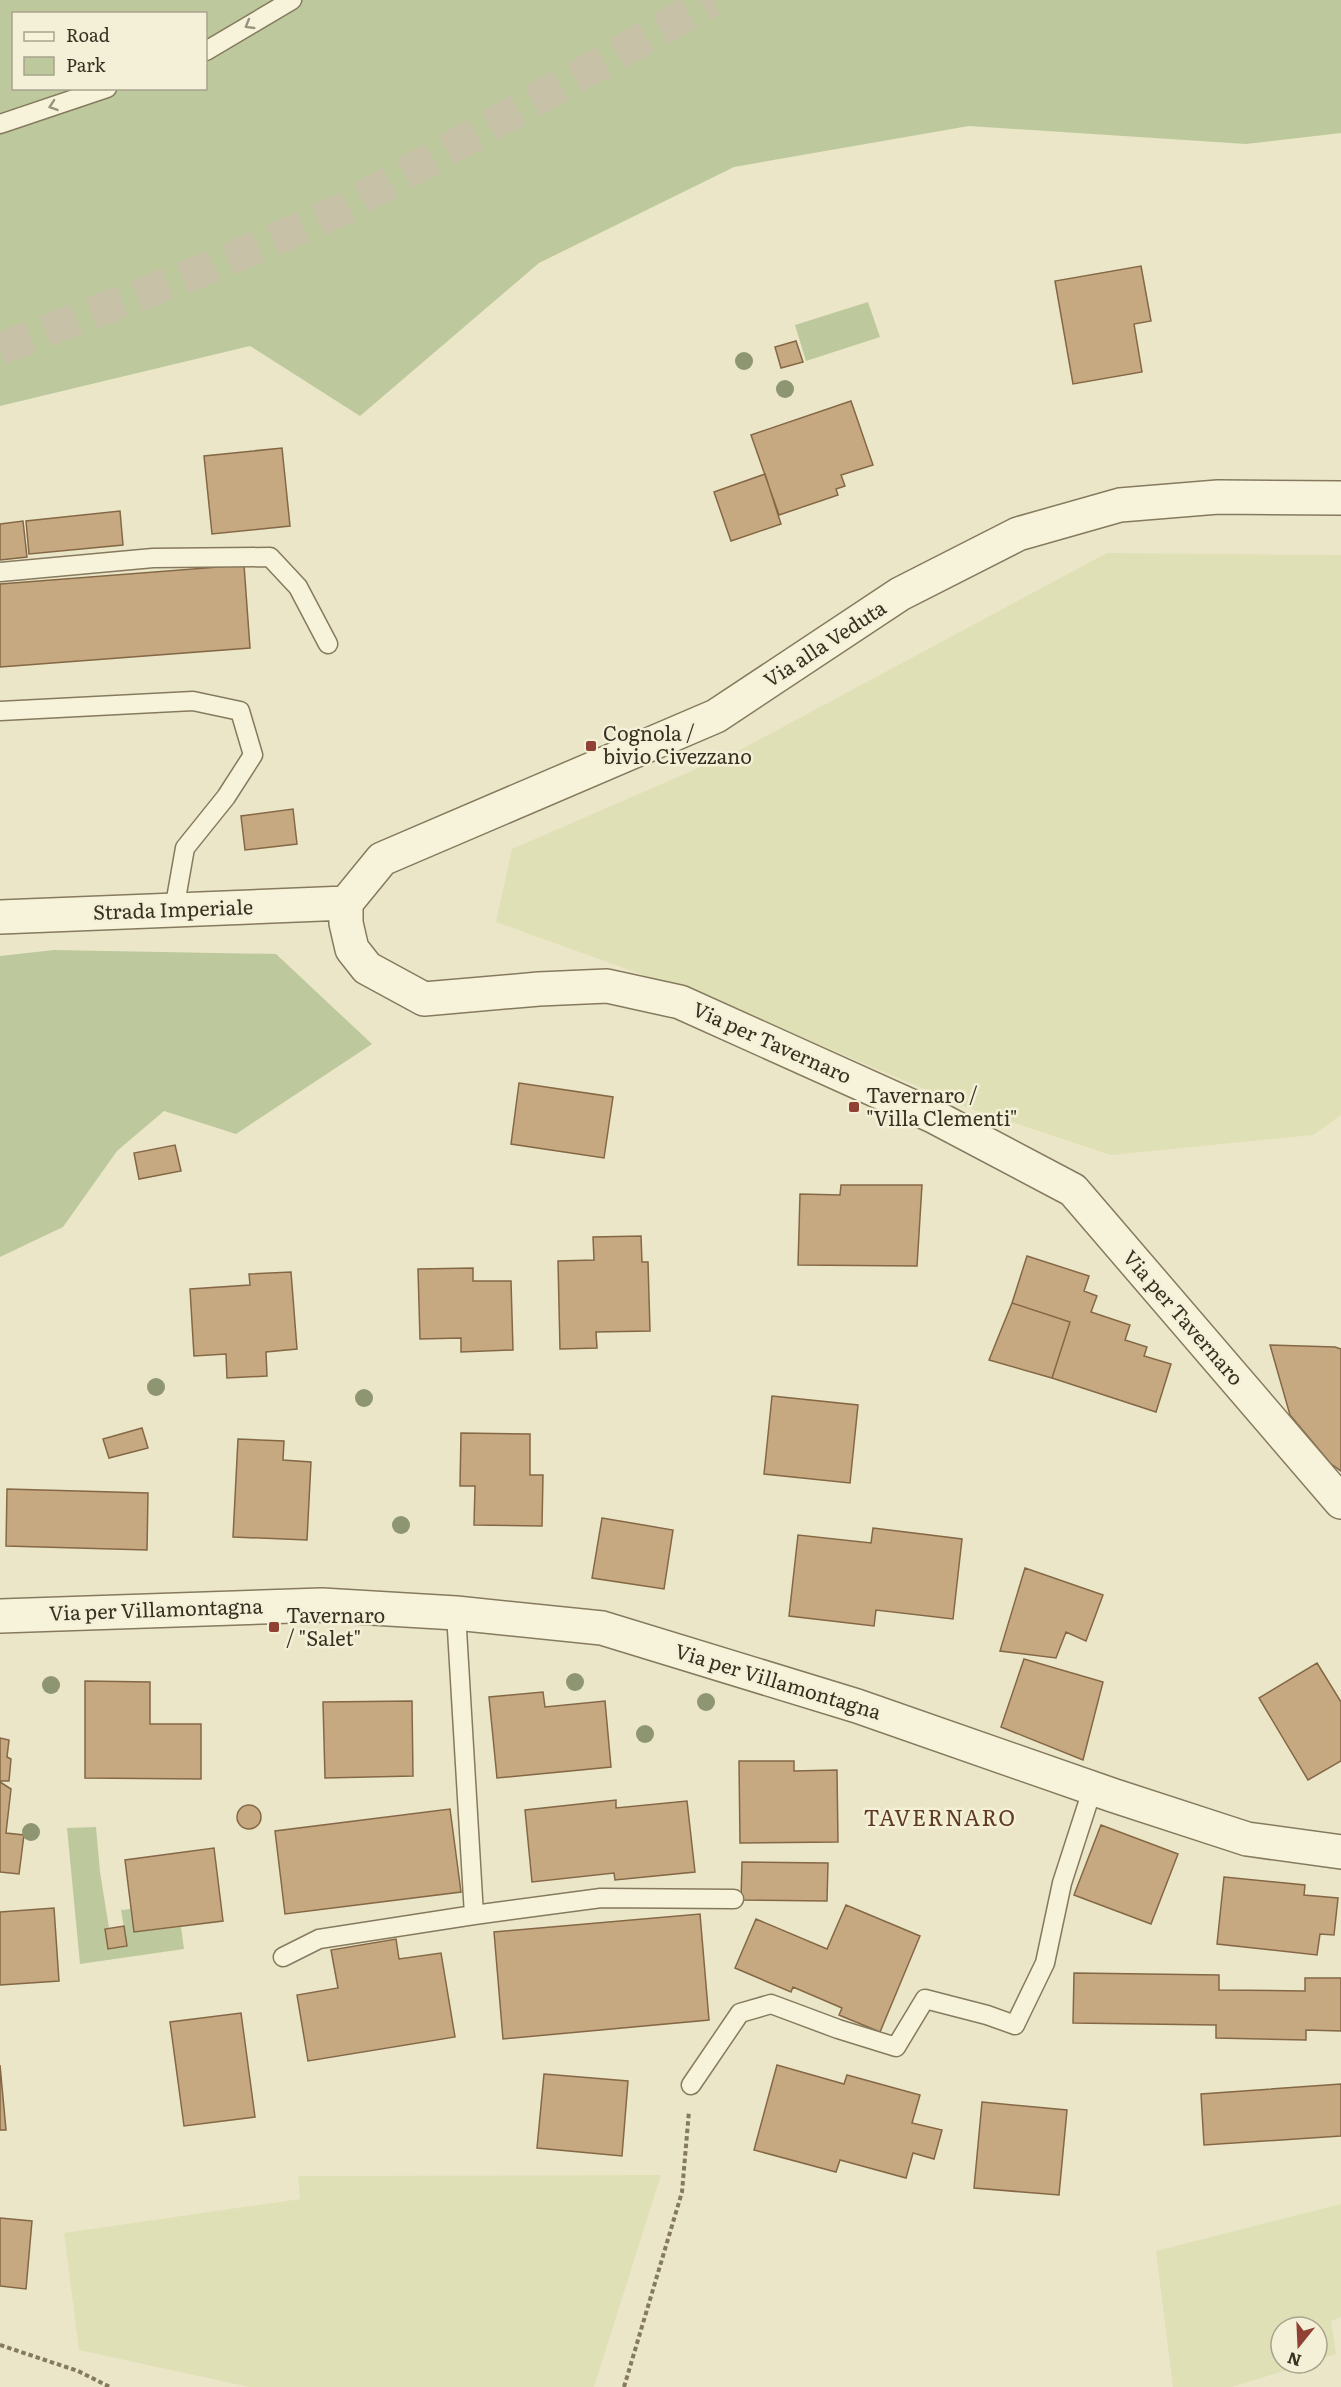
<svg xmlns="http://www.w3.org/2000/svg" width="1341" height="2387" font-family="Literata,serif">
	<rect width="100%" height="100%" fill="#ebe6c8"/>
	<!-- farmland -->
	<path fill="#e0e0b6" d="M1107 553 1341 555V1115L1313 1135 1111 1155 966 1107 729 1006 496 922 512 849 740 750Z
		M661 2175 594 2387H249L79 2350 64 2233 300 2199 298 2176Z
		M1341 2204V2317L1331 2321 1336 2354 1317 2360V2327H1281V2363H1309L1232 2387H1173L1156 2251Z"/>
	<!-- green -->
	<path fill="#bdc99d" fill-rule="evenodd" d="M0 0H1341V133L1246 144 969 126 734 167 539 263 360 416 250 346 0 406ZM14 14H206V88H14Z
		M868 302 880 337 806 361 795 325Z
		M54 950 276 954 372 1044 236 1134 164 1111 117 1151 63 1227 0 1257V956Z
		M96 1827 100 1872 109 1928 108 1949 127 1946 121 1910 131 1909 134 1932 181 1927 184 1949 80 1964 67 1828Z"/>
	<!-- building -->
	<path fill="#c7a981" stroke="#846846" stroke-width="1.5" d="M1141 266 1151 321 1134 324 1142 372 1073 384 1055 281Z
		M796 341 803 362 781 368 775 347Z
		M851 401 873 465 841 475 845 486 836 489 838 495 779 515 751 435Z
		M282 448 290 526 212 534 204 456Z
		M765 474 781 524 731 541 714 492Z
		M120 511 123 545 29 554 26 521Z
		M23 521 27 557 0 560V524Z
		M244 565 250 648 0 667V584Z
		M293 809 297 844 245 850 241 816Z
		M519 1083 613 1097 604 1158 511 1144Z
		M175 1145 181 1171 139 1179 134 1153Z
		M841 1185H922L917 1266 798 1265 800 1194 840 1195Z
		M641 1236 642 1262H648L650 1331 596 1332 597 1348 560 1349 558 1261 594 1260 593 1237Z
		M1027 1256 1089 1276 1084 1291 1097 1296 1091 1312 1130 1325 1125 1340 1147 1347 1144 1356 1171 1364 1156 1412 1052 1378 1070 1322 1012 1303Z
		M473 1268V1281H511L513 1350 461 1352V1338L420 1339 418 1269Z
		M291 1272 297 1349 266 1352 267 1376 227 1378 226 1354 194 1356 190 1289 250 1285 249 1274Z
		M1012 1303 1070 1322 1052 1378 989 1360Z
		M1270 1345 1335 1347 1341 1349V1471L1331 1464 1290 1415Z
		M772 1396 858 1405 850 1483 764 1474Z
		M142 1428 148 1448 109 1458 103 1439Z
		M461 1433 530 1434V1475H543L542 1526 474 1525 475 1486H460Z
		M238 1439 284 1441 283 1460 311 1462 307 1540 233 1537Z
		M7 1489 148 1493 147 1550 6 1546Z
		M602 1518 673 1530 664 1589 592 1578Z
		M873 1528 962 1539 953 1619 876 1610 874 1626 789 1616 798 1535 871 1543Z
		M1025 1568 1103 1595 1086 1641 1066 1632 1056 1658 1000 1651Z
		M1024 1659 1103 1682 1083 1760 1001 1727Z
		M1317 1663 1341 1702V1761L1308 1780 1259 1698Z
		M85 1681 150 1682V1724H201V1779L85 1778Z
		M543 1692 545 1707 605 1701 611 1767 497 1778 489 1697Z
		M412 1701 413 1776 325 1778 323 1702Z
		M0 1738 9 1740 7 1757 11 1759 9 1781H0Z
		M739 1761H794V1771L837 1770 838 1842 740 1843Z
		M0 1782 11 1789 6 1833 24 1835 19 1874 0 1872Z
		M616 1800V1808L687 1801 695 1872 615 1880 614 1873 532 1882 525 1810Z
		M237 1817a12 12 0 1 1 24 0a12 12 0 1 1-24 0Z
		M450 1809 461 1892 285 1914 275 1831Z
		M1101 1825 1178 1854 1151 1924 1074 1895Z
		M214 1848 223 1921 134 1932 125 1860Z
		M742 1862 828 1863 827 1901 741 1900Z
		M1224 1877 1305 1885 1304 1895 1338 1898 1334 1935 1320 1934 1317 1955 1217 1944Z
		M846 1905 920 1936 880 2032 839 2015 842 2008 793 1987 791 1992 735 1968 756 1919 827 1949Z
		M54 1908 59 1981 0 1985V1912Z
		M700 1914 709 2020 503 2039 494 1932Z
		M124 1926 127 1946 108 1949 105 1929Z
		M396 1939 399 1959 441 1953 455 2037 308 2061 297 1995 338 1988 331 1950Z
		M1074 1973 1219 1975V1990L1305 1991V1978H1341V2031L1306 2030V2040L1216 2038V2025L1073 2023Z
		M241 2013 255 2117 184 2126 170 2022Z
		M0 2065 6 2130H0Z
		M777 2065 844 2084 847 2075 920 2095 912 2123 942 2130 934 2159 913 2153 906 2178 840 2160 836 2172 754 2150Z
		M544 2074 628 2081 622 2156 537 2148Z
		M1341 2084V2136L1204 2145 1201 2094Z
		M982 2102 1067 2110 1059 2195 974 2188Z
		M0 2218 32 2221 26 2289 0 2286Z"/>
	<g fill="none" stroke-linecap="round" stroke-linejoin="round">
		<!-- trunk-tunnel -->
		<path stroke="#c7c2a7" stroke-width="33" stroke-dasharray="33 16" stroke-linecap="butt" d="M0 349 213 266 339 211 712 0"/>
		<defs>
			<path id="service" d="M206 51 292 0
				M0 124 107 88
				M0 572 153 558 270 557 298 587 328 644
				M0 711 193 701 240 711 253 755 226 797 185 848 174 910
				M474 1915 601 1898 734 1899
				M283 1957 319 1939 474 1915 456 1613
				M691 2085 740 2013 771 2004 838 2029 896 2047 925 1999 987 2015 1015 2025 1045 1963 1062 1883 1093 1787"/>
			<path id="tertiary" d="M346 903V923L352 949 367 968 424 999 539 989 607 986 680 1002 933 1116 1073 1190 1341 1502
				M346 903 382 859 716 716 900 594 1018 534 1120 505 1218 497 1341 498
				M0 917 346 903
				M0 1616 322 1605 456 1613 602 1628 857 1706 1112 1795 1247 1839 1341 1852"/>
		</defs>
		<!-- service casing -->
		<use href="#service" stroke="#867a5e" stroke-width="21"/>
		<!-- tertiary casing -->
		<use href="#tertiary" stroke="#867a5e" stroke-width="36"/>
		<!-- path -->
		<path stroke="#867a5e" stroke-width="4" stroke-dasharray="4.5 3" stroke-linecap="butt" d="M0 2345 78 2371 110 2387
			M624 2387 682 2192 689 2111"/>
		<!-- service -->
		<use href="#service" stroke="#f7f3db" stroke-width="18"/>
		<!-- tertiary -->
		<use href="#tertiary" stroke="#f7f3db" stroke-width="33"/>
	</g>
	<!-- trees -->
	<g fill="#8e9571">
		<circle cx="744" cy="361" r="9"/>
		<circle cx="785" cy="389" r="9"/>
		<circle cx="156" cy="1387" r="9"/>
		<circle cx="364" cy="1398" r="9"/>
		<circle cx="401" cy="1525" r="9"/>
		<circle cx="575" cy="1682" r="9"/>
		<circle cx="51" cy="1685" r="9"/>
		<circle cx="706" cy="1702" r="9"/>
		<circle cx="645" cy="1734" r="9"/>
		<circle cx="31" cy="1832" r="9"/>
	</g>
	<!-- one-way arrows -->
	<defs><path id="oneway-chevron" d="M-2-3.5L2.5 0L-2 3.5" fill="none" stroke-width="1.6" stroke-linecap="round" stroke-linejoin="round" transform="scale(1.5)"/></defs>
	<g stroke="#98927e">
		<use href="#oneway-chevron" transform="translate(249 25) rotate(150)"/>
		<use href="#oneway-chevron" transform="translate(53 106) rotate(161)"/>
	</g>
	<!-- markers -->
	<g fill="#914133" stroke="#f3f0d7" stroke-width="2">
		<rect x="585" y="740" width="12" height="12" rx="3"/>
		<rect x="848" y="1101" width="12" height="12" rx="3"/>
		<rect x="268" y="1621" width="12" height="12" rx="3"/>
	</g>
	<g text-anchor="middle" stroke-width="5" stroke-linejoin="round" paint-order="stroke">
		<!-- street labels -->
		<g font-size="20" fill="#383021" stroke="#f3f0d7">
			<text transform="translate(825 644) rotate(-33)" y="7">Via alla Veduta</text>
			<text transform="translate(173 910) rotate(-2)" y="7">Strada Imperiale</text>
			<text transform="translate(772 1043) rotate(24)" y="7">Via per Tavernaro</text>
			<text transform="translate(1183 1318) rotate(49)" y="7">Via per Tavernaro</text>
			<text transform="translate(156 1610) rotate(-2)" y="7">Via per Villamontagna</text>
			<text transform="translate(778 1682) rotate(17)" y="7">Via per Villamontagna</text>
		</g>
		<!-- poi labels -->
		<g font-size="20" fill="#383021" stroke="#f3f0d7" text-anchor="start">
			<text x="603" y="741">Cognola /<tspan x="603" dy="23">bivio Civezzano</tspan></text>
			<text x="866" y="1103">Tavernaro /<tspan x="866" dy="23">"Villa Clementi"</tspan></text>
			<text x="286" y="1623">Tavernaro<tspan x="286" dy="23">/ "Salet"</tspan></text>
		</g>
		<!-- quarter labels -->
		<g font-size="22" letter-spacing="1.5" fill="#613a24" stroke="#f3f0d7">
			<text x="940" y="1826">TAVERNARO</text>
		</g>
	</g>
	<!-- legend -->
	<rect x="12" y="12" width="195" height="78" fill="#f3f0d7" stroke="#a8a38e" stroke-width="1.5"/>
	<rect x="24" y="32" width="30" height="9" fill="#f7f3db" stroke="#a8a38e" stroke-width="1.5"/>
	<text x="66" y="42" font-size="18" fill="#383021">Road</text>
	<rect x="24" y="57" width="30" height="18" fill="#bdc99d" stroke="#a8a38e" stroke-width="1.5"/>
	<text x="66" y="72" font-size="18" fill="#383021">Park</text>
	<!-- north arrow -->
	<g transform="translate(1299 2345) rotate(198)"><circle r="28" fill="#f3f0d7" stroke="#a8a38e" stroke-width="1.5"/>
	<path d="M0-4.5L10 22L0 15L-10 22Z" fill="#914133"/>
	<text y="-9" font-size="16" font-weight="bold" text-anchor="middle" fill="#383021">N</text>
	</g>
</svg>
